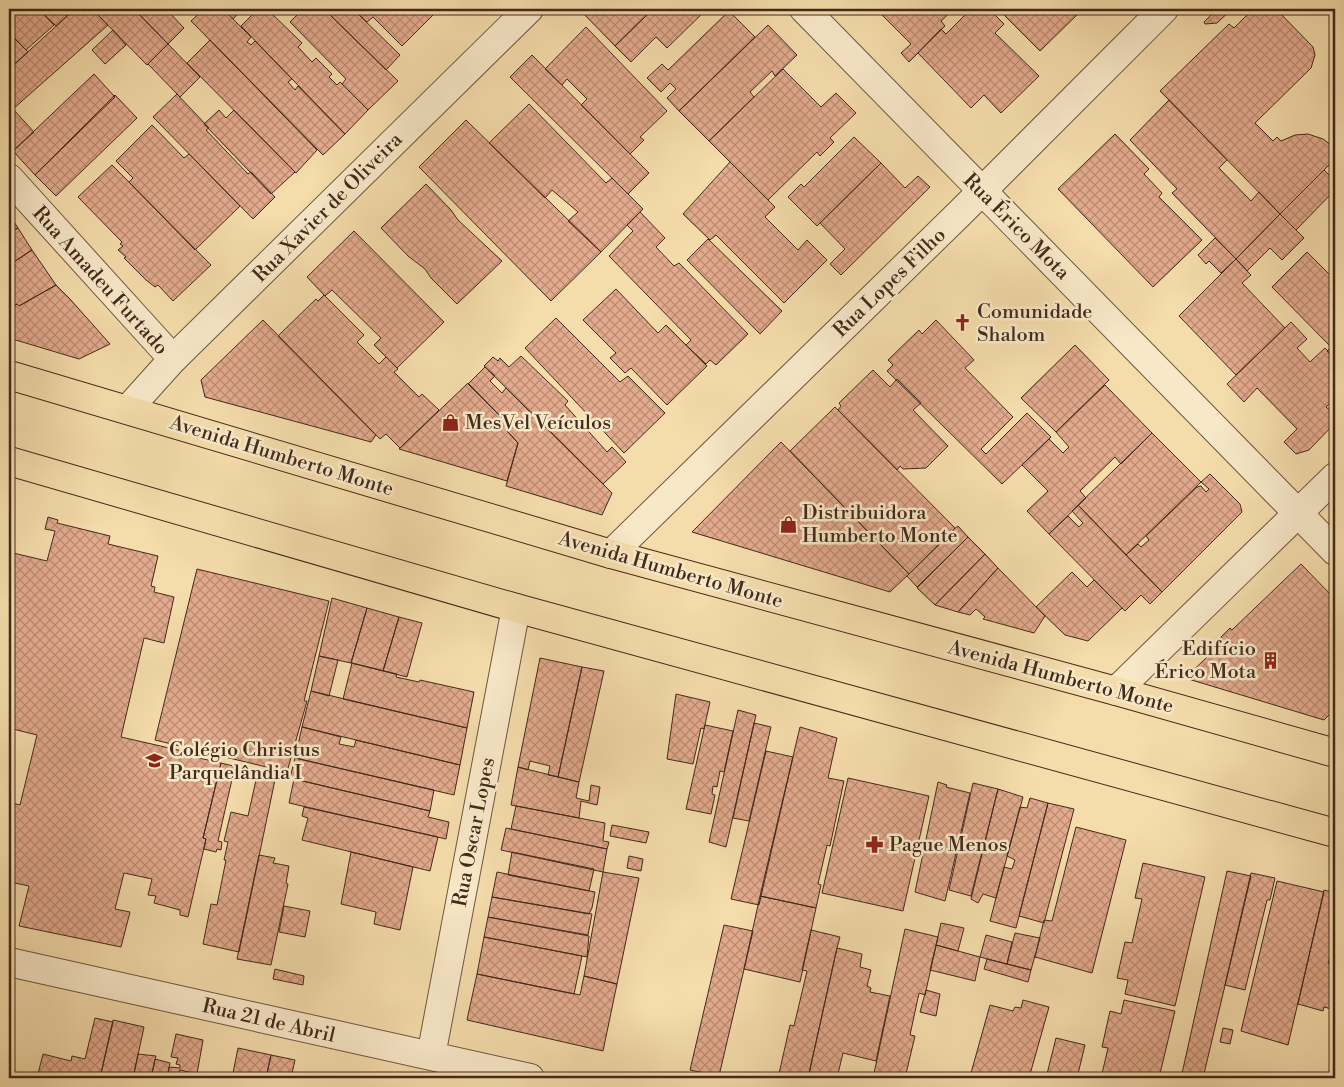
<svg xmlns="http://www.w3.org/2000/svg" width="1344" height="1087" font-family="'Libre Bodoni',serif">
	<defs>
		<pattern id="building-cross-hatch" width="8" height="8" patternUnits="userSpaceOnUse" patternTransform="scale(1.25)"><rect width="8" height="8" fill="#e3aa8d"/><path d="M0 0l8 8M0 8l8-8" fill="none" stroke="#ba8b72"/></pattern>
	</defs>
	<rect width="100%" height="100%" fill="#f5dcab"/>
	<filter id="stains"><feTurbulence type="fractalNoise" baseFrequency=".004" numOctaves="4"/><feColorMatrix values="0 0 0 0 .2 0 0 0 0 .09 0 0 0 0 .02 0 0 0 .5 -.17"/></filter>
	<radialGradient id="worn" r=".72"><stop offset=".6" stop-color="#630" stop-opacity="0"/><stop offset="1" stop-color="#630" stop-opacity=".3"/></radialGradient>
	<!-- building -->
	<path fill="url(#building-cross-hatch)" stroke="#422a1c" d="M9 9H38L54 25 26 50 9 32 11 24Z
		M38 9H62L67 16 56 26Z
		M75 9H92L108 25 13 109 34 132 13 151 9 147V69Z
		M92 9H134L168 44 147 65Z
		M134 9H166L184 28 168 44Z
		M204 9H223L251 37 247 42 251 45 255 41 292 79 288 82 295 90 298 86 345 134 323 155 191 21Z
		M223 9H243L233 19Z
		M258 9H267L302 43 298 47 312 62 316 58 332 74 329 77 337 85 340 82 368 110 345 134 241 26Z
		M303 9H324L398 81 368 110 342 84 346 79 290 22Z
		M324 9H353L400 55 386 70Z
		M353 9H439L402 46 373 17 367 22Z
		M579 9H653L615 46Z
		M653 9H707L667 48 656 37 631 62 615 46Z
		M876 9H954L941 21 945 26 909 62 901 53 911 44Z
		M971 9H989L1004 24 995 33 1039 76 1001 113 984 95 971 108 918 53 941 29 946 34Z
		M998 9H1077L1080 12 1040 51Z
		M1077 9H1093L1089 13 1087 10 1083 15Z
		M1217 9H1232L1217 23 1205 24 1204 22Z
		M1253 9H1276L1313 47 1315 55 1311 68 1255 123 1273 141 1277 137 1281 141 1295 135 1308 134 1323 139 1335 148V159L1280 214 1160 91 1229 24 1234 28Z
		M729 11 755 37 679 111 667 98 676 89 670 83 661 92 647 78 662 64 668 70Z
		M768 25 797 55 775 76 772 71 750 92 754 97 709 141 679 111Z
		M586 27 667 111 640 137 644 140 630 154 581 105 587 99 567 79 562 85 545 69Z
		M113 30 126 45 105 64 92 50Z
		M13 37 28 52 9 69V42Z
		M210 40 317 150 296 173 187 63Z
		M168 44 200 77 180 97 148 64Z
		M532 55 649 173 628 194 510 77Z
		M783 69 821 107 836 93 856 113 830 138 834 142 820 156 817 152 768 200 709 141Z
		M94 74 115 97 35 175 13 151Z
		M177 94 209 128 206 130 248 174 251 172 275 197 253 219 153 117Z
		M115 95 137 118 56 196 35 175Z
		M1169 100 1227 160 1219 168 1251 201 1259 192 1280 214 1236 259 1172 193 1177 189 1130 140Z
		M529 104 606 183 612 178 643 209 601 252 568 221 578 212 552 190 545 198 489 143Z
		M219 110 226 118 234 110 295 172 271 194 204 124Z
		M466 120 601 252 551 301 419 167Z
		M152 125 184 158 189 154 240 206 195 250 129 182 133 178 116 161Z
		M1115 134 1149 169 1144 174 1162 193 1159 197 1202 240 1153 287 1058 189Z
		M854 137 881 163 817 226 788 197 801 184 804 187Z
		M730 162 775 207 765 217 798 250 807 240 827 260 784 303 716 235 710 240 683 214Z
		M881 163 905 188 918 176 930 187 841 275 830 264 845 249 820 223Z
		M112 165 211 265 173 301 158 285 155 287 146 280 124 258 126 257 118 250 123 246 120 244 122 242 78 197Z
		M1324 170 1335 181V190L1296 230 1280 214Z
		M426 184 451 210 458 220 502 261 457 304 431 278 425 269 408 256 381 228Z
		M640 212 665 238 656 247 674 266 679 263 748 334 716 365 710 360 706 364 686 345 691 340 609 256 633 231 627 225Z
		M9 214 18 228 9 233Z
		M1280 214 1304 238 1282 260 1270 248 1247 271 1236 259Z
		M18 228 32 250 9 265V233Z
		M354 231 444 322 397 368 374 345 381 338 332 290 325 296 307 277Z
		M1215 238 1236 259 1221 273 1209 261 1206 264 1198 255Z
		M708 239 782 311 760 334 687 260Z
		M32 250 56 285 19 306 17 304 9 309V265Z
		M1307 252 1335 280V359L1327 351 1331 347 1272 287Z
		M1236 259 1251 275 1242 283 1285 328 1236 375 1179 316Z
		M56 285 70 299 110 344 79 359 9 338V309L17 304 19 306Z
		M616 289 658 333 666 325 707 366 667 405 631 368 625 373 610 358 616 353 583 320Z
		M324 295 364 335 357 342 379 364 386 357 398 369 394 372 419 397 422 394 439 410 400 448 386 434 380 439 278 336 316 299 318 301Z
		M556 318 620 382 628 376 665 413 624 453 525 348Z
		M263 320 376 435 371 442 205 397 201 380Z
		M936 320 974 360 965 368 1013 417 981 449 986 454 1027 413 1051 437 1002 484 887 371 893 365 888 360 919 330 922 334Z
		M1291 322 1307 339 1297 348 1310 362 1325 348 1335 359V398L1326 407 1335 415V423L1309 450 1296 454 1284 442 1297 429 1257 388 1244 402 1227 384Z
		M1075 345 1109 380 1056 432 1021 398Z
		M521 356 568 401 565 405 607 452 612 447 626 462 603 484 484 366 493 357 498 361 500 358 509 367Z
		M485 367 495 376 490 381 502 393 506 388 612 493 602 515 506 486 518 443 507 431 511 427 468 384Z
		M873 370 890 387 897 379 921 403 913 410 948 446 926 468 903 469 900 466 897 470 838 410 841 406 839 403Z
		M468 383 511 427 507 431 518 443 507 481 399 449Z
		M1105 385 1152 433 1121 464 1115 457 1080 491 1086 498 1049 534 1027 511 1048 491 1022 465 1049 439 1063 453 1069 447 1056 432Z
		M835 407 955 528 909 574 790 451Z
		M1152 433 1201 482 1126 555 1078 505Z
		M781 442 909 574 890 592 692 532Z
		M1210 474 1240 504 1242 512 1162 592 1126 555 1138 544 1141 547 1149 540 1146 536 1197 487 1201 486 1206 492 1209 489 1201 482Z
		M1078 505 1162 592 1150 604 1141 595 1125 611 1049 534 1068 516 1079 527 1083 523 1072 511Z
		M48 517 58 520 57 523 110 536 108 544 158 556 151 586 155 587 154 592 174 597 164 643 144 638 121 737 191 753 190 756 221 763 203 838 206 839 188 917 180 915V910L154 903 156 896 148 895 152 879 124 873 115 909 130 912 121 947 19 926 29 886 10 882 9 886V802L20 805 37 735 9 728V552L47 561 55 531 45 529Z
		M958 526 968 537 917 587 907 576 950 534 953 538 957 534 953 530Z
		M968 537 985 554 935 605 917 588Z
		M985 554 998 568 958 612 935 605Z
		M1301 564 1335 599V709L1324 720 1185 678 1224 641 1221 637 1230 628 1232 630Z
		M998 568 1045 616 1034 633 983 619 985 617 976 609 970 615 958 612Z
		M197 569 329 601 304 701H307L287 772 155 740Z
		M1072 572 1087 587 1094 580 1122 608 1088 641 1065 635 1036 607Z
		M332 598 367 608 351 663 319 656Z
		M367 608 399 617 383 671 351 663Z
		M399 617 422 623 407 677 383 671Z
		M319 656 338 660 329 696 311 691Z
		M540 658 582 667 558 777 548 775 550 766 530 761 528 770 518 767Z
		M352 663 397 674 396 677 419 682 420 680 474 692 467 728 343 699Z
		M582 667 604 671 579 782 558 777Z
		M311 691 467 728 460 765 302 727Z
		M676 694 710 702 704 729 701 728 693 764 667 759Z
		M738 710 756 715 726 847 709 842Z
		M754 723 771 727 749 821 733 818Z
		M705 725 733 731 724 772 720 771 717 787 713 786 712 794 715 795 711 814 686 809Z
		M302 727 341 737 339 744 354 747 356 740 460 765 454 795 295 758Z
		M800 727 837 738 828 778 844 781 830 846 827 845 818 884 821 885 816 908 760 896Z
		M766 751 793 757 759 905 731 899Z
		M295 758 434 790 430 811 290 778Z
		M221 763 250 770 248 778 233 775 218 841 222 842 221 850 217 849 216 852 204 849 206 839 203 838Z
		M518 767 579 782 576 798 589 801 591 785 600 787 597 805 581 801 579 818 511 805Z
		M258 771 276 775 239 952 203 944 211 904 217 905 226 860H224L228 842 224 841 231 812 248 816Z
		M848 778 929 796 903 911 822 893Z
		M294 779 430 811 428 817 449 822 446 839 289 803Z
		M938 782 947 785 946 787 970 793 945 901 915 892Z
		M973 783 998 789 985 841 981 840 979 847 983 848 971 896 949 890Z
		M998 789 1023 797 996 898 983 894 978 903 971 899Z
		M1030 798 1048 803 1016 928 990 921 1004 867 1012 869 1015 860 1007 856 1020 807 1027 808Z
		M1048 803 1074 809 1044 923 1019 916Z
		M516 806 605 823 603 841 609 842 607 849 511 829Z
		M304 807 438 837 430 871 302 840 308 818 302 816Z
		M612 825 649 832 646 843 610 836Z
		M1076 827 1126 840 1092 973 1035 957 1044 920 1052 921Z
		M506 828 607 849 603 872 501 850Z
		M351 852 413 867 400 930 374 924 376 912 341 904Z
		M512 852 594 869 589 891 508 875Z
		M259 855 275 858 273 863 289 866 286 883 288 884 271 965 237 959Z
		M629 856 643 859 641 871 627 868Z
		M1143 863 1205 877 1175 1006 1125 994 1128 980 1117 978 1125 942 1132 943 1142 899 1135 898Z
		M1227 871 1251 876 1203 1078H1181Z
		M497 872 595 892 592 908 589 914 492 897Z
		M603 872 639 878 617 984 584 976Z
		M1251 873 1275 878 1270 900H1267L1245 990 1225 985Z
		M1277 881 1324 892 1288 1045 1241 1031Z
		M1324 890 1335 893V943L1328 963 1335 965V1010L1324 1007 1323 1011 1298 1004Z
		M760 896 816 908 800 982 744 969Z
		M492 897 592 914 588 935 488 917Z
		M284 906 310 911 305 937 279 932Z
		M488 917 589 936 587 957 484 937Z
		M941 923 964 928 958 951 936 945Z
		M724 925 753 931 719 1076 690 1070Z
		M905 929 938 937 925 995 919 993 910 1035 915 1036 905 1078H873Z
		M811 930 840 937 837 948 808 1078H778L790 1025 794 1026 807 971 802 970Z
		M1015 933 1040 938 1031 970 1007 964Z
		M986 935 1012 942 1007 964 980 957Z
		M484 937 582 956 574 994 477 974Z
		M936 945 980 957 975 981 930 970Z
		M837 948 862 954 860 967 871 970 867 986 871 988 870 992 890 996 876 1061 843 1053 837 1078H808Z
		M987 959 1031 970 1028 982 984 969Z
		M275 969 304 976 303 985 273 979Z
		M477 974 580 995 584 976 617 984 603 1051 467 1020Z
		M926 990 940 994 936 1016 920 1012Z
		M1023 1000 1049 1007 1029 1078H992L971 1073 990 1005 1013 1011 1015 1007 1021 1008Z
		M1124 1000 1175 1011 1159 1078H1101L1108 1048 1102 1047 1110 1011 1121 1014Z
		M95 1018 113 1022 100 1078H37L43 1054 71 1061 72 1056 85 1059Z
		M113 1020 144 1027 133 1078H100Z
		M1223 1028 1233 1030 1230 1044 1220 1042Z
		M176 1034 203 1040 197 1074 180 1070 178 1078H167L169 1067 180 1068V1065L176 1064 178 1058 171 1057Z
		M1056 1038 1085 1045 1077 1078H1046Z
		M238 1048 271 1055 266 1078H232Z
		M138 1054 156 1056 151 1078H133Z
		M271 1055 295 1060 291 1078H266Z
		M155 1059 170 1063 167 1078H151Z"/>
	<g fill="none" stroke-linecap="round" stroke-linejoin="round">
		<defs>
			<path id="minor" d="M9 178 173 359
				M611 554 960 213 1164 9
				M1116 691 1335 477
				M9 962 530 1078
				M431 1056 516 608"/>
			<path id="tertiary" d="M804 9 1335 551
				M128 409 173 359 529 9"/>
			<path id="primary" d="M9 375 611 554 1116 691 1335 753
				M9 461 516 608 1335 833"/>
		</defs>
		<!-- minor casing -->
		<use href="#minor" stroke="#6f5640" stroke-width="30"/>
		<!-- tertiary casing -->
		<use href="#tertiary" stroke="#6f5640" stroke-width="30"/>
		<!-- primary casing -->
		<use href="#primary" stroke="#422a1c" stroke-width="30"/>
		<!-- minor -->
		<use href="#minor" stroke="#f8e8c8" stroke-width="28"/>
		<!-- tertiary -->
		<use href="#tertiary" stroke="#f8e8c8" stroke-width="28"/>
		<!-- primary -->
		<use href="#primary" stroke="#f5dcab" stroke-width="28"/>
	</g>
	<!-- icons -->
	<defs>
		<symbol id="church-bare" viewBox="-9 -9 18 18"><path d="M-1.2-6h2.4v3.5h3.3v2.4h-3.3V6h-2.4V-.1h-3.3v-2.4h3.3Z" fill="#8f2418" stroke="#f8e8c8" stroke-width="2.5" paint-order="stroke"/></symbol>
		<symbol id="shop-bare" viewBox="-9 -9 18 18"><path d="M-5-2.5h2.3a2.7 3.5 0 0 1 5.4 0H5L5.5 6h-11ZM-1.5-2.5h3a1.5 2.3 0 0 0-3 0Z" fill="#8f2418" stroke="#f8e8c8" stroke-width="2.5" paint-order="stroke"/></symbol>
		<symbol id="building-bare" viewBox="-9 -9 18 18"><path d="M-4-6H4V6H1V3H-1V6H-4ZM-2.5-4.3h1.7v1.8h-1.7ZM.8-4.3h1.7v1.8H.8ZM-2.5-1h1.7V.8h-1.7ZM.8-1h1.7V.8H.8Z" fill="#8f2418" stroke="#f8e8c8" stroke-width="2.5" paint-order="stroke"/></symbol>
		<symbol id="school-bare" viewBox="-9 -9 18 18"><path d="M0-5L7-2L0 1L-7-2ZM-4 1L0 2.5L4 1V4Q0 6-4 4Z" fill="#8f2418" stroke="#f8e8c8" stroke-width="2.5" paint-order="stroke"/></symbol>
		<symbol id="pharmacy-bare" viewBox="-9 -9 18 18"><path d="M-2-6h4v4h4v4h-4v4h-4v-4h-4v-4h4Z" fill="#8f2418" stroke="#f8e8c8" stroke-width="2.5" paint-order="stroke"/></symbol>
	</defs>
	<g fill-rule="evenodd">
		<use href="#church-bare" x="950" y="310" width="25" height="25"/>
		<use href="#shop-bare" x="438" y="410" width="25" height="25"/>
		<use href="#shop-bare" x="776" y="512" width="25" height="25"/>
		<use href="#building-bare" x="1258" y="648" width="25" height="25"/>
		<use href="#school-bare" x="142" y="748" width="25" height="25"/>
		<use href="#pharmacy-bare" x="862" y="832" width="25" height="25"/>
	</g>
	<g text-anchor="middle" stroke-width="5" stroke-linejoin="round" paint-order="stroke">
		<!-- street labels -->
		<g font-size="20" fill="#422a1c" stroke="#f8e8c8">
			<text transform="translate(327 207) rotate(-45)" y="7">Rua Xavier de Oliveira</text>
			<text transform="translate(1017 226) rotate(45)" y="7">Rua Érico Mota</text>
			<text transform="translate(101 280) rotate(48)" y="7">Rua Amadeu Furtado</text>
			<text transform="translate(889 282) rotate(-44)" y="7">Rua Lopes Filho</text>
			<text transform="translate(282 455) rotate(17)" y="7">Avenida Humberto Monte</text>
			<text transform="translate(671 569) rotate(16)" y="7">Avenida Humberto Monte</text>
			<text transform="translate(1061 676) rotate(15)" y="7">Avenida Humberto Monte</text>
			<text transform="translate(473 832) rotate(-79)" y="7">Rua Oscar Lopes</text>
			<text transform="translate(269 1020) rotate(13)" y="7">Rua 21 de Abril</text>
		</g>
		<!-- poi labels -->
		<g font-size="20" fill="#422a1c" stroke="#f8e8c8" text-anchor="start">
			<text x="977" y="318">Comunidade<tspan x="977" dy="23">Shalom</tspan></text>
			<text x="465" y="429">MesVel Veículos</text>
			<text x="802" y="519">Distribuidora<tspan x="802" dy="23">Humberto Monte</tspan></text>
			<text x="1256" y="655" text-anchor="end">Edifício<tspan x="1256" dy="23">Érico Mota</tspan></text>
			<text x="169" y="756">Colégio Christus<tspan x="169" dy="23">Parquelândia I</tspan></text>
			<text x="889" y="851">Pague Menos</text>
		</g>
	</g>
	<!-- margin -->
	<rect width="1344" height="1087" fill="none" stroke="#f5dcab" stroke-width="30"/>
	<rect x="10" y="10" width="1324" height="1067" fill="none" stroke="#422a1c" stroke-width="2.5"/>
	<rect x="15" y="15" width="1314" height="1057" fill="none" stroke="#422a1c"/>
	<rect width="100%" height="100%" filter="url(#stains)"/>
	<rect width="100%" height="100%" fill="url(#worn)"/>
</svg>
